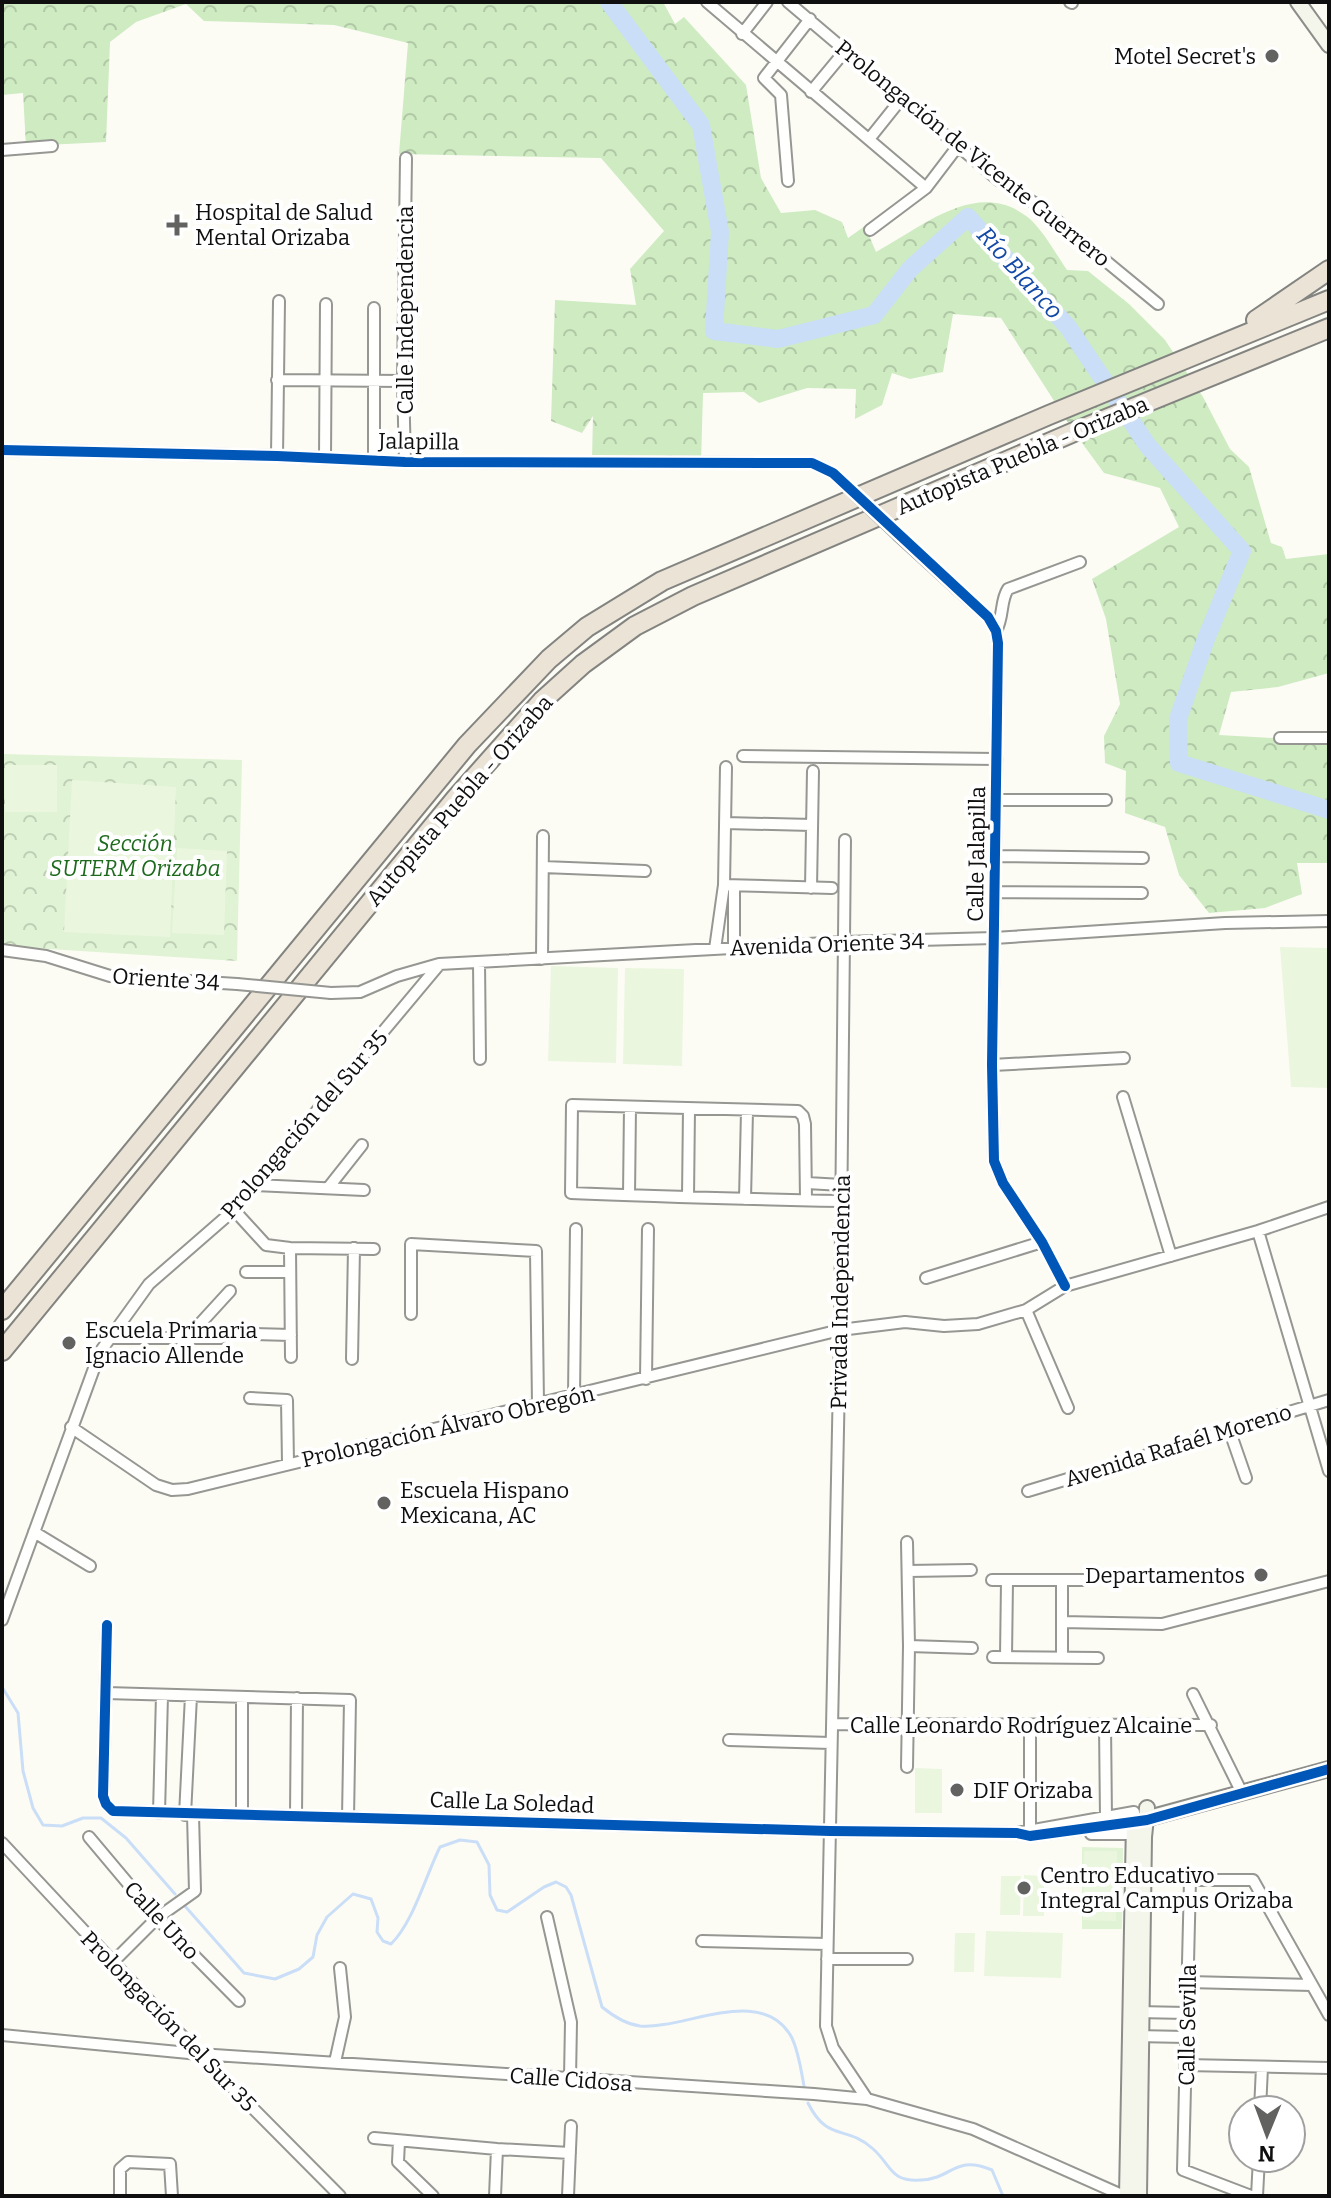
<svg xmlns="http://www.w3.org/2000/svg" width="1331" height="2198" font-family="Bitter,serif">
	<defs>
		<pattern id="forest-crowns" width="20" height="18" patternUnits="userSpaceOnUse" patternTransform="scale(2)"><rect width="20" height="18" fill="#ceebc2"/><path d="M2 6a3 3 0 1 1 6 0M12 15a3 3 0 1 1 6 0" fill="none" stroke="#b0c8a6"/></pattern>
		<pattern id="park-crowns" width="20" height="18" patternUnits="userSpaceOnUse" patternTransform="scale(2)"><rect width="20" height="18" fill="#e0f3d4"/><path d="M2 6a3 3 0 1 1 6 0M12 15a3 3 0 1 1 6 0" fill="none" stroke="#bfcfb5"/></pattern>
	</defs>
	<rect width="100%" height="100%" fill="#fcfcf5"/>
	<!-- grass -->
	<path fill="#e0f3d4" d="M1082 1847 1123 1848 1122 1929H1082Z"/>
	<!-- forest -->
	<path fill="url(#forest-crowns)" d="M2 2H663L675 24 684 17 746 85 761 178 781 213 815 210 842 222 848 238 865 226 876 252C923 227 978 176 1030 219 1044 232 1056 254 1067 270L1088 271 1129 304 1165 340 1203 397 1230 449 1249 467 1271 543 1282 547 1286 559 1329 554V673L1278 687 1231 692 1219 735 1329 741V863H1297L1302 894 1265 908 1209 913 1179 875 1165 827 1125 813 1126 771 1105 763 1104 736 1120 704 1106 619 1092 579 1179 527 1160 488 1104 473 1074 432 1001 318 953 314 943 372 910 379 892 373 882 405 855 419 856 389 807 388 759 403 744 392 703 393 701 462 592 460 593 416 582 433 551 421 555 300 636 305 630 269 664 231 601 158 399 154 408 43 334 25 204 21 186 4 136 22 110 42 106 142 26 146 23 93 2 95Z"/>
	<!-- park -->
	<path fill="url(#park-crowns)" d="M2 754 242 760 237 961 2 946Z"/>
	<!-- pitch -->
	<path fill="#ebf6de" d="M5 765H57V812H5Z
		M72 780 176 787 170 937 64 932Z
		M177 848 227 851 224 935 172 933Z
		M1280 947 1329 948V1088L1291 1087Z
		M551 966 618 968 616 1063 548 1061Z
		M625 968 684 969 682 1066 623 1064Z
		M915 1768 942 1769V1813H915Z
		M1084 1851H1117L1116 1921 1083 1920Z
		M1024 1875 1044 1876V1916H1023Z
		M1001 1876H1021L1020 1915H1000Z
		M986 1931 1063 1933 1061 1978 984 1976Z
		M955 1933H975L974 1972H954Z"/>
	<g fill="none" stroke-linecap="round" stroke-linejoin="round">
		<!-- stream -->
		<path stroke="#cadef7" stroke-width="3" d="M2 1687 18 1713 23 1771 33 1808 43 1825 62 1826 83 1818H101L126 1838 175 1894
			M184 1905 244 1973 275 1979 299 1969 313 1957 317 1935 327 1917 353 1894 371 1899 378 1918 377 1932 383 1941 391 1944C413 1923 426 1875 440 1847L460 1840 477 1842 489 1865 490 1895 497 1910 507 1912 544 1887 556 1882 566 1887 571 1895 602 2007C613 2016 625 2024 640 2026 684 2030 763 1983 792 2038 799 2053 801 2070 804 2086
			M808 2103C827 2142 846 2125 872 2148 892 2165 889 2182 921 2180 953 2179 954 2154 992 2170L1003 2196"/>
		<!-- river -->
		<path stroke="#cadef7" stroke-width="18" d="M609 2 701 125 720 232 714 331 778 339 874 315 910 269 968 217 1068 327 1148 446 1242 551 1206 639 1178 719 1179 763 1329 810"/>
		<defs>
			<path id="street" d="M707 2 926 188
				M788 2 997 179 1039 206 1158 304
				M1070 2 1072 3
				M742 34 767 2
				M811 92 845 51
				M870 138 902 98
				M2 150 52 146
				M788 181 781 95 764 78 810 19
				M870 230 926 188 958 146
				M277 380 403 381
				M2 450 277 456 405 462 812 463 833 473
				M277 456 279 301
				M325 458 326 304
				M374 460V308
				M405 462 403 381 406 158
				M899 536 988 617 996 631 998 643 992 1065 994 1161 1003 1183 1042 1242 1065 1286
				M996 631C1004 616 1000 601 1008 589L1080 562
				M1280 738H1329
				M743 756 997 759
				M997 800H1106
				M725 823 812 825
				M845 840 840 1330 826 2026 833 2048 867 2099
				M996 856 1143 858
				M543 867 645 871
				M724 885 832 888
				M734 886V948
				M811 888 813 771
				M996 892 1142 893
				M715 949 724 885 726 767
				M2 950 46 956 110 976 237 984
				M542 959 543 836
				M479 962 480 1059
				M331 993 360 992 397 976 439 964 844 942 994 938 1225 923 1329 921
				M992 1065 1124 1058
				M1123 1097 1171 1256
				M807 1183 842 1185
				M255 1185 364 1190
				M328 1188 362 1145
				M629 1195 630 1107
				M688 1197 689 1109
				M745 1199 747 1111
				M806 1200 805 1124 803 1116 798 1111 572 1105 571 1193C661 1197 751 1199 842 1201
				M234 1210 266 1245 290 1248 374 1249
				M1258 1231 1329 1471
				M290 1248 291 1357
				M246 1272H290
				M926 1278 1042 1242
				M1026 1310 1068 1408
				M411 1314V1244L536 1251 538 1404
				M251 1334 291 1335
				M110 1338H221
				M187 1338 230 1291
				M352 1359 354 1248
				M646 1379 648 1229
				M574 1396 576 1229
				M250 1398 287 1400 288 1463
				M71 1427 156 1485 172 1490 188 1489 840 1330 905 1322 944 1326 978 1324 1026 1310 1065 1286 1258 1231 1329 1207
				M1229 1429 1246 1478
				M1028 1491 1329 1400
				M34 1532 90 1566
				M907 1542 909 1646 907 1767
				M908 1571 971 1570
				M992 1580H1083
				M1062 1580V1658
				M2 1620 100 1352 149 1284 234 1210 438 966
				M1062 1622 1162 1624 1329 1581
				M107 1625 103 1796 106 1804 113 1811 830 1831 1017 1833 1030 1836 1134 1822V1812L1017 1833
				M909 1646 972 1648
				M993 1657 1098 1658
				M1006 1657 1007 1581
				M106 1693 350 1700 348 1818
				M1193 1694 1242 1793
				M832 1724 1211 1725
				M1030 1725V1835
				M1105 1725 1106 1818
				M729 1740 831 1743
				M159 1813 162 1695
				M185 1815 191 1696
				M242 1815V1697
				M296 1816 297 1698
				M1091 1834H1134
				M89 1837 157 1918 239 2001
				M2 1843 199 2054 340 2196
				M547 1917 571 2022 570 2078
				M702 1941 827 1944
				M827 1959H907
				M112 1963 157 1918 195 1891 193 1815
				M1188 1982 1312 1985
				M1137 2012 1187 2013
				M2 2035 199 2054 814 2094 867 2099 973 2129 1124 2196
				M1135 2036 1186 2037
				M335 2062 345 2017 340 1968
				M1186 2065 1329 2068
				M1260 2110 1262 2067
				M374 2138 497 2149 570 2153
				M399 2141 398 2162 433 2196
				M120 2196V2169L128 2162 170 2164 172 2196
				M495 2196 497 2149
				M568 2196 571 2126
				M1251 2196 1183 2170 1190 1880H1253L1329 2015
				M1257 2196 1259 2158"/>
			<path id="secondary" d="M1298 2 1329 45
				M1127 2196 1134 1822 1329 1769
				M1139 2196 1144 1837 1147 1808"/>
			<path id="highway" d="M1256 320 1329 270
				M2 1310 467 745 549 659 587 627 662 581 1049 415 1329 300
				M2 1351 456 798 542 701 583 664 635 626 693 596 1074 432 1329 328"/>
		</defs>
		<!-- street casing -->
		<use href="#street" stroke="#969693" stroke-width="14"/>
		<!-- secondary casing -->
		<use href="#secondary" stroke="#8c8c89" stroke-width="18"/>
		<!-- highway casing -->
		<use href="#highway" stroke="#838380" stroke-width="22"/>
		<!-- street -->
		<use href="#street" stroke="#fffffe" stroke-width="10"/>
		<!-- secondary -->
		<use href="#secondary" stroke="#f4f5eb" stroke-width="14"/>
		<!-- highway -->
		<use href="#highway" stroke="#eae3d6" stroke-width="18"/>
		<defs>
			<path id="street-bridge" d="M833 473 899 536
				M237 984 331 993"/>
		</defs>
		<!-- street-bridge casing -->
		<use href="#street-bridge" stroke="#969693" stroke-width="14" stroke-linecap="butt"/>
		<!-- street-bridge -->
		<use href="#street-bridge" stroke="#fffffe" stroke-width="10"/>
		<defs>
			<path id="cycleway" d="M2 450 277 456 405 462 812 463 833 473 988 617 996 631 998 643 992 1065 994 1161 1003 1183 1042 1242 1065 1286
				M107 1625 103 1796 106 1804 113 1811 830 1831 1017 1833 1030 1836 1147 1820 1329 1769"/>
		</defs>
		<!-- cycleway casing -->
		<use href="#cycleway" stroke="#fff" stroke-width="15"/>
		<!-- cycleway -->
		<use href="#cycleway" stroke="#0057b8" stroke-width="10"/>
	</g>
	<!-- markers -->
	<g fill="#626260" stroke="#fff" stroke-width="3">
		<circle cx="1272" cy="56" r="8"/>
		<path d="M173 213h8v8h8v8h-8v8h-8v-8h-8v-8h8z"/>
		<circle cx="69" cy="1343" r="8"/>
		<circle cx="384" cy="1503" r="8"/>
		<circle cx="1261" cy="1575" r="8"/>
		<circle cx="957" cy="1790" r="8"/>
		<circle cx="1024" cy="1888" r="8"/>
	</g>
	<g text-anchor="middle" stroke-width="8" stroke-linejoin="round" paint-order="stroke">
		<!-- poi labels -->
		<g font-size="22" fill="#0f0f0f" stroke="#fff" text-anchor="start">
			<text x="1256" y="64" text-anchor="end">Motel Secret's</text>
			<text x="195" y="220">Hospital de Salud<tspan x="195" dy="25">Mental Orizaba</tspan></text>
			<text x="85" y="1338">Escuela Primaria<tspan x="85" dy="25">Ignacio Allende</tspan></text>
			<text x="400" y="1498">Escuela Hispano<tspan x="400" dy="25">Mexicana, AC</tspan></text>
			<text x="1245" y="1583" text-anchor="end">Departamentos</text>
			<text x="973" y="1798">DIF Orizaba</text>
			<text x="1040" y="1883">Centro Educativo<tspan x="1040" dy="25">Integral Campus Orizaba</tspan></text>
		</g>
		<!-- street labels -->
		<g font-size="22" fill="#0f0f0f" stroke="#fff">
			<text transform="translate(973 153) rotate(39)" y="8">Prolongación de Vicente Guerrero</text>
			<text transform="translate(405 310) rotate(-90)" y="8">Calle Independencia</text>
			<text transform="translate(419 441) rotate(1)" y="8">Jalapilla</text>
			<text transform="translate(1022 455) rotate(-23)" y="8">Autopista Puebla - Orizaba</text>
			<text transform="translate(459 800) rotate(-49)" y="8">Autopista Puebla - Orizaba</text>
			<text transform="translate(976 854) rotate(-89)" y="8">Calle Jalapilla</text>
			<text transform="translate(827 944) rotate(-2)" y="8">Avenida Oriente 34</text>
			<text transform="translate(166 979) rotate(4)" y="8">Oriente 34</text>
			<text transform="translate(304 1124) rotate(-49)" y="8">Prolongación del Sur 35</text>
			<text transform="translate(840 1292) rotate(-89)" y="8">Privada Independencia</text>
			<text transform="translate(448 1426) rotate(-13)" y="8">Prolongación Álvaro Obregón</text>
			<text transform="translate(1178 1445) rotate(-17)" y="8">Avenida Rafaél Moreno</text>
			<text x="1021" y="1733">Calle Leonardo Rodríguez Alcaine</text>
			<text transform="translate(512 1802) rotate(2)" y="8">Calle La Soledad</text>
			<text transform="translate(162 1920) rotate(47)" y="8">Calle Uno</text>
			<text transform="translate(169 2021) rotate(46)" y="8">Prolongación del Sur 35</text>
			<text transform="translate(1187 2025) rotate(-89)" y="8">Calle Sevilla</text>
			<text transform="translate(571 2079) rotate(4)" y="8">Calle Cidosa</text>
		</g>
		<!-- park labels -->
		<g font-size="22" font-style="italic" fill="#1d6a1d" stroke="#fff">
			<text x="135" y="851">Sección<tspan x="135" dy="25">SUTERM Orizaba</tspan></text>
		</g>
		<!-- water labels -->
		<g font-size="24" font-style="italic" fill="#1349a6" stroke="#fff">
			<text transform="translate(1020 273) rotate(48)" y="8">Río Blanco</text>
		</g>
	</g>
	<!-- border -->
	<rect width="1331" height="2198" fill="none" stroke="#0f0f0f" stroke-width="8"/>
	<!-- north arrow -->
	<g transform="translate(1267 2134) rotate(181)"><circle r="38" fill="#ffffff" stroke="#9f9f9f" stroke-width="2"/>
	<path d="M0-6L14 30L0 20L-14 30Z" fill="#626260"/>
	<text y="-12" font-size="22" font-weight="bold" text-anchor="middle" fill="#0f0f0f">N</text>
	</g>
</svg>
